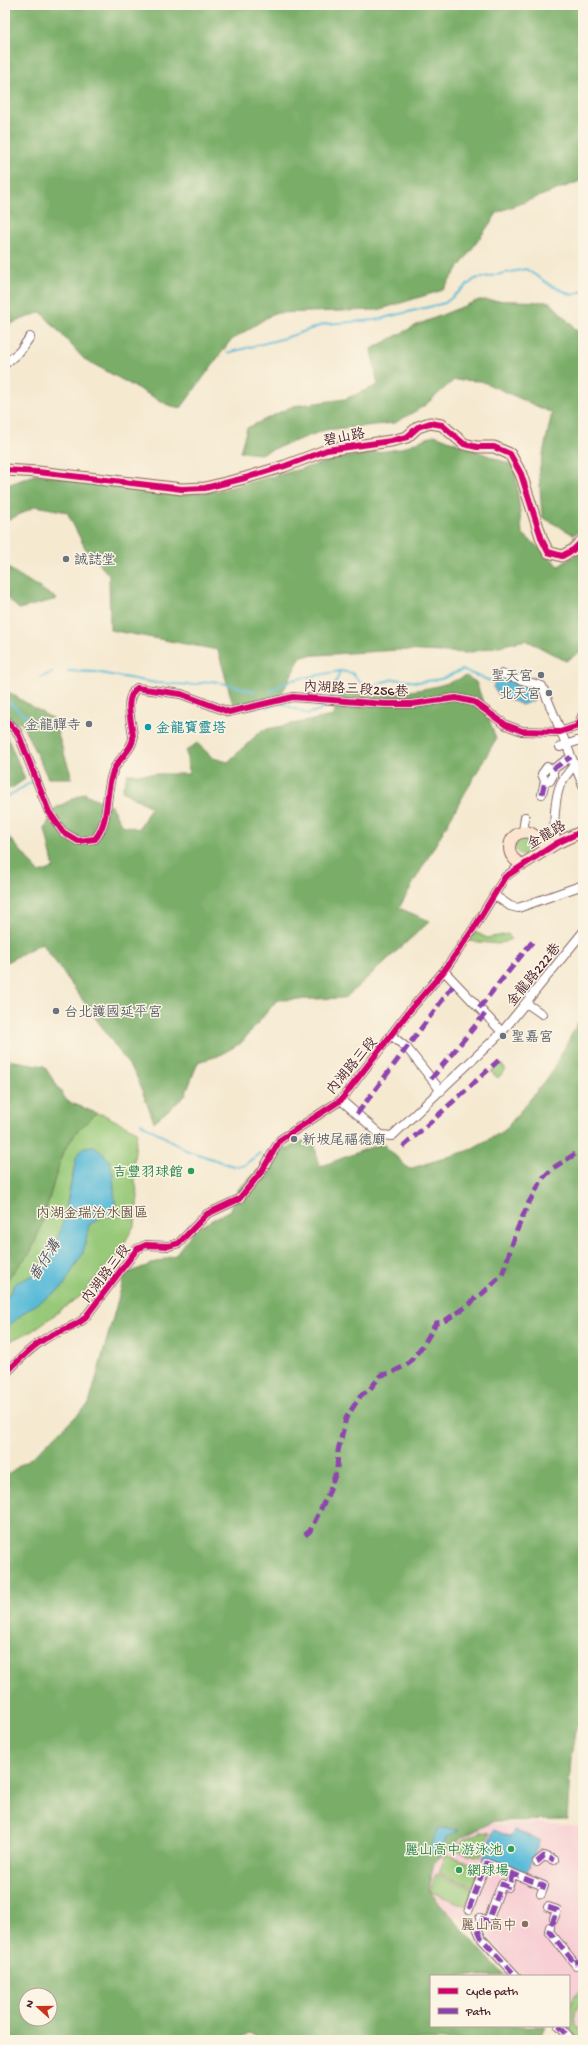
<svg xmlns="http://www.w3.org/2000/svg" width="588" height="2045" font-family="'Gochi Hand','LXGW WenKai TC',sans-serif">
	<rect width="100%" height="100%" fill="#fcf5e5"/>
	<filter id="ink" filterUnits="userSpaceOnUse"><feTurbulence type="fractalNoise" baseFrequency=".025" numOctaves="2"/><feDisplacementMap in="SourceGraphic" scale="8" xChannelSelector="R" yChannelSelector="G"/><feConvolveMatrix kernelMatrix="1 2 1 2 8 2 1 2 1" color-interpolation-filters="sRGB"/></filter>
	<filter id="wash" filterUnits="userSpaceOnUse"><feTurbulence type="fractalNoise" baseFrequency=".012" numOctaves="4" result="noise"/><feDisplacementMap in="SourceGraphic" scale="16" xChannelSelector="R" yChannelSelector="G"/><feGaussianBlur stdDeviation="0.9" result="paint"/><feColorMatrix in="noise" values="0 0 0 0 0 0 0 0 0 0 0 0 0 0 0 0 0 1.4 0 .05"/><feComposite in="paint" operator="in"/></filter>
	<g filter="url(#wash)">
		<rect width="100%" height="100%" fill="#f5e9d0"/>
		<!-- built -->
		<path fill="#f7cfd4" d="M446 1818 501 1824 542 1823 583 1827V2040H576L563 2026H569V1976H520L489 1937V1930L474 1929 461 1919 439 1910 416 1898Z"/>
		<!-- green -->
		<path fill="#97c978" stroke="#707452" d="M515 846a9 9 0 1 1 18 0a9 9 0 1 1-18 0Z
			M475 932 487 938 508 934 511 939 499 944 468 941Z
			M500 1063 506 1070 498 1078 491 1072Z
			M96 1113 104 1115 137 1131 133 1170 138 1196 135 1224 116 1258 102 1270 82 1295 32 1331 5 1343V1282L31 1251 41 1226 62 1154 75 1134Z
			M480 1832 490 1833 480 1857 454 1850 463 1840Z
			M446 1854 480 1867 473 1886 439 1873Z
			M436 1874 473 1888 466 1906 429 1891Z
			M583 1988V1998L575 2011 576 2025 583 2032V2040H580L567 2026H569C569 2009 568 1998 583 1988Z"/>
		<!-- forest -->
		<path fill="#79ad68" stroke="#62664a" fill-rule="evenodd" d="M5 5H583V180L498 212 443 290 378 310 274 313 230 341 181 408 168 405 84 359 41 312 5 326Z
			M479 300 550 302 583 337V527L574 535 542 517 539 472 552 413 481 381 454 380 424 406 395 423 325 430 260 454 240 452 247 428 293 406 345 399 378 385 371 349 417 325Z
			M435 435 515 466 522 533 559 566 583 550V650L566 661 526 640 467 653 398 650 301 656 279 699 233 705 218 650 110 630 109 575 86 550 67 512 36 506 5 522V486L37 474 180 495 217 491 346 457 399 449Z
			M5 566 57 599 19 609 5 596Z
			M466 676 476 682 496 739 399 908 430 921 345 998 277 1000 241 1043 218 1056 198 1062 185 1096 154 1122 136 1075 42 943 5 963V836L7 835 40 873 54 868 45 829 54 809 84 793 111 806 122 825 139 829 151 807 122 791 127 774H189L186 751 197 743 213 758 228 762 262 730 333 716 339 693C381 694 427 694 466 676Z
			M5 690 53 719 72 778H48L21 722 5 724Z
			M5 732 25 779 12 788 5 789Z
			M583 1013V1715L575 1732 571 1757 567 1820 494 1821 461 1838 434 1863 428 1890 504 1976H431V2026H545L539 2040H264L249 2033 237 2040H5V1476L36 1454 89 1404 125 1274 175 1255 194 1230 230 1210 238 1189 276 1154 313 1136 319 1167 382 1143 409 1169 467 1151 504 1131 550 1075ZM26 1995H50V2019H26Z
			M5 1040 9 1060 44 1066 67 1101 96 1113 75 1134 62 1154 41 1226 31 1251 5 1282Z"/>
		<!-- water -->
		<path fill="#5abbd8" stroke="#526d82" d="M503 676 530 688 534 700 522 705 498 694 493 687 497 678Z
			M95 1146 109 1160 113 1176 116 1216H103L89 1225 83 1253 62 1288 26 1311 5 1329V1301L16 1283 40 1272 53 1251 62 1226 77 1155 84 1147Z
			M438 1828 459 1830 446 1837 444 1847 436 1856 430 1849Z
			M494 1830 511 1837 514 1830 540 1840 526 1874 483 1858Z"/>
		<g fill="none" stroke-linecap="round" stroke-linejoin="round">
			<!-- stream -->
			<path stroke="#5abbd8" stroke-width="2" d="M227 353 285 338 325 324 375 320 445 303 475 279 526 269 550 285 572 295 583 291
				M68 671 95 672 156 683 191 685 213 681 254 691
				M41 677 52 673
				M270 691 292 680 340 671 352 673 360 682 368 686 394 679 419 682 441 679 462 670 496 683
				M330 698 340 671
				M5 699 29 719 71 729
				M281 703 307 714 320 710 328 702
				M267 708 274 705
				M5 798 35 780
				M141 1123 186 1150 233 1166H243L260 1153"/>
		</g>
	</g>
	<g filter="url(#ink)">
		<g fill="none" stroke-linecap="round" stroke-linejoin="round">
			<defs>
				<path id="street" d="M5 364 20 351 30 337
					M502 674 542 686 583 785
					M5 719 18 733 49 812 63 832 78 841 95 839C111 820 104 791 114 769 119 759 134 747 133 737 132 721 123 699 137 688L181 694 229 712 293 697 385 704H412L456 698 474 702 506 725 522 731 560 732 578 726 583 714
					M560 747 583 739
					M553 769V775L550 781H545L542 774 547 767 553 769 571 757
					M542 794 545 781
					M523 832 525 817
					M557 843C552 829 555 796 561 783 565 776 570 771 574 765
					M494 895 510 906 518 908 583 885
					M444 971 502 1032
					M526 1003 542 1014
					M392 1036 407 1048 441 1091
					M341 1100 381 1135 392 1136 502 1032 583 932
					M5 1374C18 1361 32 1346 48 1337 60 1330 71 1329 84 1319L137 1249 146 1245 169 1246 179 1243 207 1214 239 1199 262 1171 280 1140 341 1100 411 1009 444 971 474 928 505 877 523 864
					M537 1862 544 1856 554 1860
					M548 1907 557 1910 554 1918
					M469 1909 486 1863 544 1886 541 1894
					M480 1918 488 1921 502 1884 508 1887 513 1874
					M550 1927 549 1931 576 1965
					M478 1930 482 1939 516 1976
					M559 2026 572 2040"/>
				<path id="secondary" d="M5 470 38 472 182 489 205 488 245 478 285 466 327 450 391 441 407 437 418 427 430 423 442 425 464 444 477 447H494L510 454 521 474 542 540 548 552 562 556 573 550 583 540
					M557 843 547 845C539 842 536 833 527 832 506 831 503 859 523 864L557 843 583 831"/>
			</defs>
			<!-- street casing -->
			<use href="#street" stroke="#866665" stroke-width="10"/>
			<!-- secondary casing -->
			<use href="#secondary" stroke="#866665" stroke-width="13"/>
			<!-- street -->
			<use href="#street" stroke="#fff" stroke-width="8"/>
			<!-- secondary -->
			<use href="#secondary" stroke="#fbe5cf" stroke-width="11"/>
			<!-- quiet -->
			<path stroke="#8e44ad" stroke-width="5" stroke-dasharray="10 5" stroke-linecap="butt" d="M553 769 571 757
				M542 794 545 781
				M479 1008 533 941
				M431 1079 485 1014
				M357 1114 455 983
				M403 1147 499 1060
				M305 1535 310 1531 330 1490 337 1469 338 1451 346 1418 361 1395 370 1389 381 1375 391 1373 408 1364 424 1344 436 1323 443 1322 470 1304 476 1297 483 1293 502 1275 517 1230 528 1204 543 1178 553 1168 583 1149
				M537 1862 544 1856 554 1860
				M548 1907 557 1910 549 1931 576 1965
				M469 1909 486 1863 544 1886 541 1894
				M480 1918 488 1921 502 1884 508 1887 513 1874
				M478 1930 482 1939 516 1976
				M574 1962 583 1961
				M559 2026 572 2040"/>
			<defs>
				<path id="cycleway" d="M5 470 38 472 182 489 205 488 245 478 285 466 327 450 391 441 407 437 418 427 430 423 442 425 464 444 477 447H494L510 454 521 474 542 540 548 552 562 556 573 550 583 540
					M5 719 18 733 49 812 63 832 78 841 95 839C111 820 104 791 114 769 119 759 134 747 133 737 132 721 123 699 137 688L181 694 229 712 293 697 385 704H412L456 698 474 702 506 725 522 731 560 732 578 726 583 714
					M5 1374C18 1361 32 1346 48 1337 60 1330 71 1329 84 1319L137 1249 146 1245 169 1246 179 1243 207 1214 239 1199 262 1171 280 1140 341 1100 411 1009 444 971 474 928 505 877 557 843 583 831"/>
			</defs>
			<!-- cycleway casing -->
			<use href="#cycleway" stroke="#fcf5e5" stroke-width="8"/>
			<!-- cycleway -->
			<use href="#cycleway" stroke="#d6006c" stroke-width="6"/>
		</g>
	</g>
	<!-- markers -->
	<g fill="#6b7280" stroke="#fcf5e5" stroke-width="1.5">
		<circle cx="66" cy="559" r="4"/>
		<circle cx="541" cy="675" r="4"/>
		<circle cx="549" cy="693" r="4"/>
		<circle cx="89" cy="724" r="4"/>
		<circle cx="56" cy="1011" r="4"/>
		<circle cx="503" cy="1036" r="4"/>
		<circle cx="294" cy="1139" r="4"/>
	</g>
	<circle fill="#0f9aa8" stroke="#fcf5e5" stroke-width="1.5" cx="148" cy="727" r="4"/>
	<g fill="#2e9e5b" stroke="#fcf5e5" stroke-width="1.5">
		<circle cx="191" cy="1171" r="4"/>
		<circle cx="511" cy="1849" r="4"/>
		<circle cx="459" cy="1870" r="4"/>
	</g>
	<circle fill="#8d6e63" stroke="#fcf5e5" stroke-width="1.5" cx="525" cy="1924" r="4"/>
	<g text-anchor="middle" stroke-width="3" stroke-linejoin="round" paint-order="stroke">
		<!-- street labels -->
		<g font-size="14" fill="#4a1f2b" stroke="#fcf5e5">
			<text transform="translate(344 436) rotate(-11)" y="5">碧山路</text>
			<text transform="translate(356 688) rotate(3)" y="5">內湖路三段256巷</text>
			<text transform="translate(546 834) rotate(-30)" y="5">金龍路</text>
			<text transform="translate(533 974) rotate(-51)" y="5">金龍路222巷</text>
			<text transform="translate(351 1065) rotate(-50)" y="5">內湖路三段</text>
			<text transform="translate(105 1273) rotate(-52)" y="5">內湖路三段</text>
		</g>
		<!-- worship labels -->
		<g font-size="14" fill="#5b616d" stroke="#fcf5e5" text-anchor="start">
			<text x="74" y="564">誠誌堂</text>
			<text x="533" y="680" text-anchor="end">聖天宮</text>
			<text x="541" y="698" text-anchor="end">北天宮</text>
			<text x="81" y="729" text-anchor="end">金龍禪寺</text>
			<text x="64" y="1016">台北護國延平宮</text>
			<text x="511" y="1041">聖嘉宮</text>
			<text x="302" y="1144">新坡尾福德廟</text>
		</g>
		<!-- culture labels -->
		<g font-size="14" fill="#0d838f" stroke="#fcf5e5" text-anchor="start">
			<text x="156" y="732">金龍寶靈塔</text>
		</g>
		<!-- leisure labels -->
		<g font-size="14" fill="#27864d" stroke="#fcf5e5" text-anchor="end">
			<text x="183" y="1176">吉豐羽球館</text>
			<text x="503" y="1854">麗山高中游泳池</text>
			<text x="467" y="1875" text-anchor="start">網球場</text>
		</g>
		<!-- park labels -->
		<g font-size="14" fill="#615242" stroke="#fcf5e5">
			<text x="92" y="1217">內湖金瑞治水園區</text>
		</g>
		<!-- education labels -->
		<g font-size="14" fill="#785e54" stroke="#fcf5e5" text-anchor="end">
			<text x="517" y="1929">麗山高中</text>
		</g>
		<!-- water labels -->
		<g font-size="15" font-style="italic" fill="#505668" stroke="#fcf5e5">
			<text transform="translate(44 1260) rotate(-58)" y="5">番仔溝</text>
		</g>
	</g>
	<!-- margin -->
	<rect width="588" height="2045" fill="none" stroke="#fcf5e5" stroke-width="20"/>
	<!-- legend -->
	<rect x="430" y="1975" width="140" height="52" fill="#fcf5e5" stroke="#b59f9b"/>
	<rect x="438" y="1988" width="20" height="6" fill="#d6006c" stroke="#b59f9b"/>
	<text x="466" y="1995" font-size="12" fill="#4a1f2b">Cycle path</text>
	<rect x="438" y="2008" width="20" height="6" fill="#8e44ad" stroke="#b59f9b"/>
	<text x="466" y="2015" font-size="12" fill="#4a1f2b">Path</text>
	<!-- north arrow -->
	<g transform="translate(38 2007) rotate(291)"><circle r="19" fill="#fcf5e5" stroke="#b59f9b"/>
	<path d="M0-3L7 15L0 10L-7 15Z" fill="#c8321e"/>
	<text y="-6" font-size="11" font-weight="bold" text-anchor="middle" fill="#4a1f2b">N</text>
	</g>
</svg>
